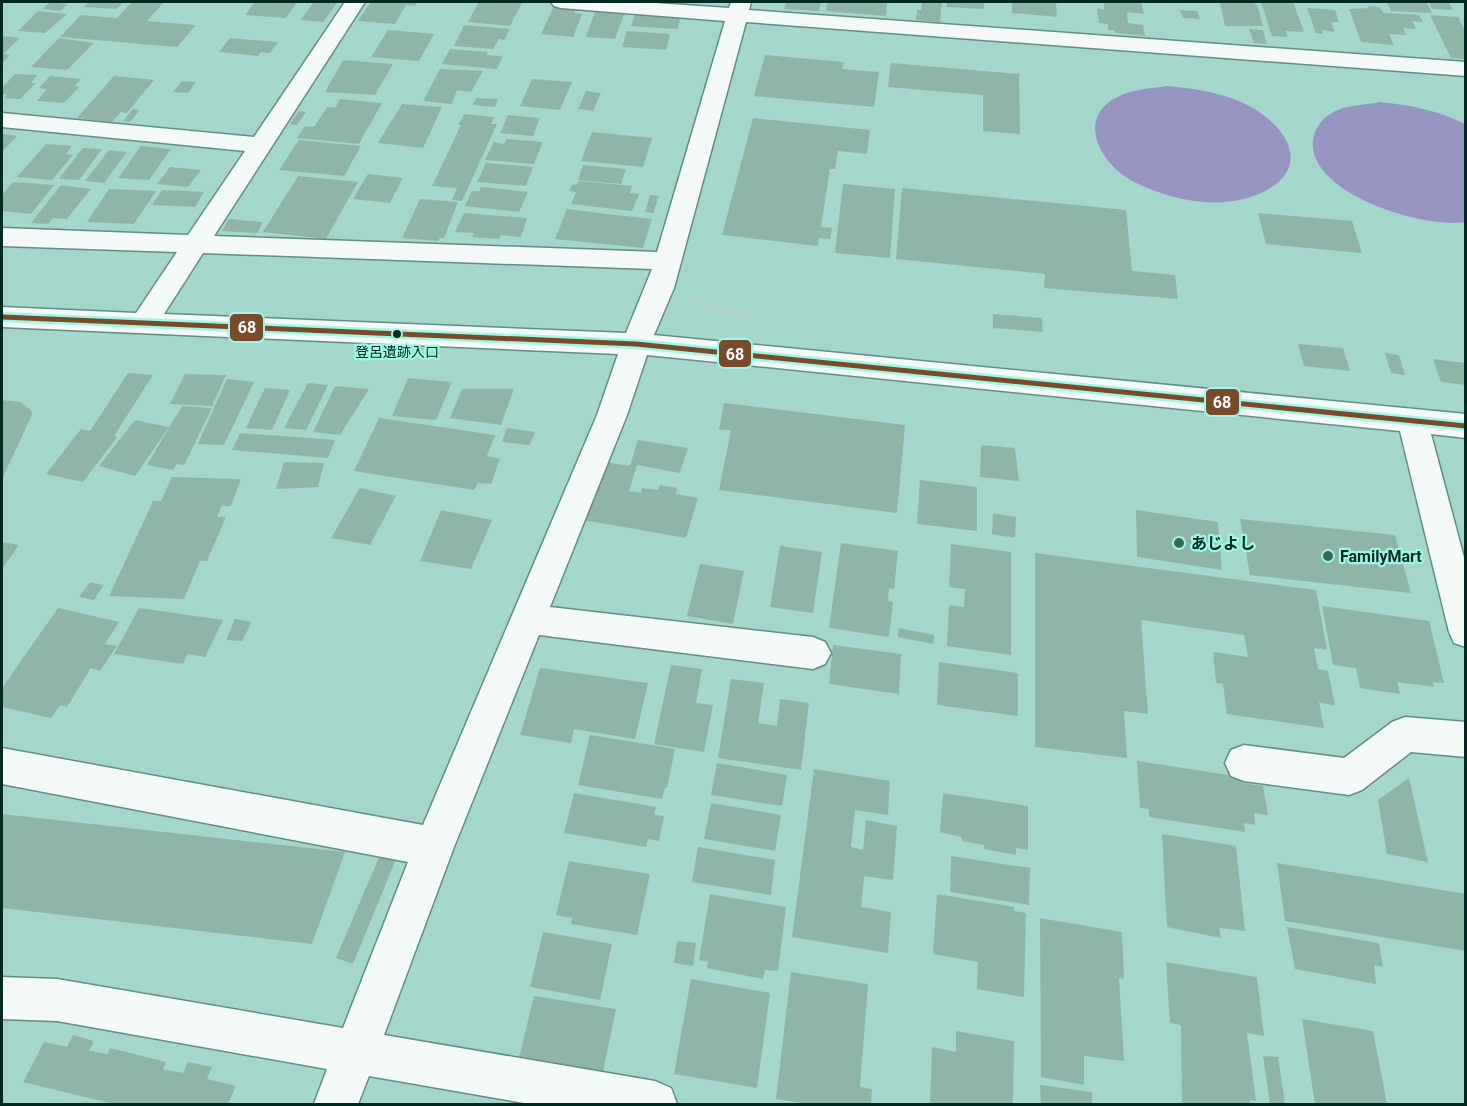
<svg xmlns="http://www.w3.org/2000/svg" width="1467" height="1106" font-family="Roboto,'Noto Sans JP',sans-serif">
	<rect width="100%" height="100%" fill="#a5d6cb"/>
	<!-- water -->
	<path fill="#9595bf" d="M1167 86C1201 89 1239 95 1266 117 1315 157 1284 193 1234 201 1201 206 1165 197 1136 183 1097 163 1072 112 1127 93 1139 89 1154 88 1167 86Z
		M1379 102C1410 105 1437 110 1465 124V222C1425 229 1307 194 1313 140 1315 126 1325 115 1338 110 1350 105 1366 105 1379 102Z"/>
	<!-- building -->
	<path fill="#90b5a8" d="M50 2 68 4 60 11 42 9Z
		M89 2H124L116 9 84 7Z
		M132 2H164L147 21 196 25 177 47 60 37 81 15 117 18Z
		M255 2H297L286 18 245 15Z
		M314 2H338L323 22 300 20Z
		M371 2H417L415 6 406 5 395 24 358 21Z
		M479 2H507L522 3 510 26 468 22Z
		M786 2H821L819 11 784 9Z
		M831 2H887L886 16 826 11 827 3Z
		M922 2H942L940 22 916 20 917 10H921Z
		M947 2H984V9L947 7Z
		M1012 2H1056L1057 17 1012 13Z
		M1104 2H1141L1144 14 1127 12 1128 23 1143 25 1145 36 1115 33 1114 30H1108V24L1099 23 1097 8 1104 10Z
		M1220 2H1252L1257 5 1263 26H1225Z
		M1261 2H1293L1304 32 1286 31 1287 37 1272 36Z
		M1387 2H1426L1432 13 1391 11Z
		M1429 2H1449L1453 10 1432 9Z
		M554 6 577 8 574 13 582 14 573 37 541 34Z
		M1368 6 1379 7 1384 13 1419 15 1423 22 1412 21 1416 29 1403 28 1406 35 1389 34 1394 45 1361 42 1349 9 1369 8Z
		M1307 8 1335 10 1339 22H1331L1335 32 1322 30 1323 34 1316 33Z
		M1180 10 1197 11 1200 19 1183 18Z
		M38 11 67 14 45 33 18 31Z
		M595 12 624 14 615 39 586 37Z
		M636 12 682 15 677 29 631 26Z
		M1430 15 1458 17 1466 33V59L1451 58Z
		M464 25 510 29 504 40 499 39 493 49 454 46Z
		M1249 29 1263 30 1267 44 1254 43Z
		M388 30 434 34 419 61 371 57Z
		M627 31 670 34 666 50 622 47Z
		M2 36 20 38 3 54 10 55 2 63Z
		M59 38 94 43 67 70 31 67Z
		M230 38 278 42 270 53 261 52 258 56 219 52Z
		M450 49 488 52 486 55 503 56 497 69 442 64Z
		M765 55 844 62 842 69 879 72 874 107 754 96Z
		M343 60 393 64 375 95 325 92Z
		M891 63 1019 74 1020 134 983 131V95L888 87Z
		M440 69 483 71 471 92 457 90 452 104 423 101Z
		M15 74 37 75 31 83H36L20 99 4 98 7 94H2V88Z
		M50 76 81 79 75 86 79 87 64 103 37 101 47 89 39 88Z
		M114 76 154 80 127 113 121 112 112 122 77 118Z
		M532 79 572 82 560 110 520 106Z
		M182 81 196 82 188 93 173 92Z
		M586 91 601 93 593 111 578 109Z
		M476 98 498 99 495 107 473 105Z
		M340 99 382 103 359 144 297 138 305 126 314 127 327 107 335 108Z
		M402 104 442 107 423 148 378 143Z
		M133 109 140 110 130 122 123 121Z
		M299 111 306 112 297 125 290 124Z
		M464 114 494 117 491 124H497L462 201 452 200 457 188 432 186 461 125H458Z
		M508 115 540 118 533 136 500 133Z
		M753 118 870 130 867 154 838 151 835 169H830L821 227 832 228 830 239 819 238 818 246 722 235Z
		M592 132 652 138 643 167 581 161Z
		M2 134 17 136 2 152Z
		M507 139 543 142 534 164 485 160 494 142 504 144Z
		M299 140 361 146 344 176 279 170Z
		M46 144 72 146 66 154 73 155 52 180 17 177Z
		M141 146 171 149 149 180 118 178Z
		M83 148 102 149 79 180 59 179Z
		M109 150 127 152 104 183 85 181Z
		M486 163 533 167 526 186 477 182Z
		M583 165 626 169 621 184 578 180Z
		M170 167 201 170 188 187 157 184Z
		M368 174 403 178 390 203 353 199Z
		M298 176 358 182 326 239 263 232Z
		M579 181 632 186 630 193 639 194 632 211 571 204 576 192 569 191 572 185H576Z
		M13 182 54 185 31 214 2 211V195Z
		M843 184 895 189 890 258 835 253Z
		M61 185 91 189 67 219 53 218 48 224 31 223Z
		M481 187 528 192 519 212 465 206 472 191H479Z
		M902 188 1126 210 1132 271 1175 275 1178 299 1044 288 1045 274 896 259Z
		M109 189 156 191 134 224 87 222Z
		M162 190 204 192 195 207 152 205Z
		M650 195 659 196 653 213 645 212Z
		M420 199 458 202 444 238H440L438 241 402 238Z
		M567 209 607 214 652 219 643 248 555 239Z
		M464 213 527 218 521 237 501 235 499 239 472 237 474 233 455 232Z
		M1258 213 1352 221 1362 253 1266 244Z
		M229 219 263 222 257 233 222 231Z
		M993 314 1042 318 1043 332 993 328Z
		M1298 344 1343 348 1350 371 1304 366Z
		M1385 353 1399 355 1405 375 1391 373Z
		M1433 359 1466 363V385L1441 382Z
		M128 373 153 375 114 436 117 437 83 482 46 474 81 429 90 431Z
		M185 374 226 375 212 406 170 404Z
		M408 378 452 382 436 420 392 416Z
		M227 379 254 382 224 445 198 444Z
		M308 383 328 385 306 430 284 428Z
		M335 386 369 389 340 435 313 432Z
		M265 388 290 390 272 430 246 428Z
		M462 389H514L501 425 450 418Z
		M2 400 21 402 31 410 32 415 2 479Z
		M724 403 905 425 897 513 719 490 731 430H719Z
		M182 406 212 408 184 465 177 464 173 470 147 465Z
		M379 418 495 435 487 456 500 459 491 484 478 483 474 490 354 471Z
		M135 420 169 427 135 476 99 466Z
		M507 428 535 432 530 445 502 442Z
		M240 433 335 440 328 458 232 450Z
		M638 440 688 448 680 473 637 465 629 491 641 493 642 488 658 490 660 485 677 488 676 494 698 498 686 538 583 520 604 462 630 466Z
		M981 445 1015 448 1019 481 980 477Z
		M284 462 324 463 318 487 276 489Z
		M172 477 241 479 231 506H222L217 517H226L207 561H200L184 599 109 596 153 501H161Z
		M920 480 977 487V531L917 524Z
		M360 488 396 496 370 545 331 538Z
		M441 510 492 520 471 569 420 561Z
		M1136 510 1218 522 1222 570 1137 557Z
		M993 513 1016 517 1015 538 992 534Z
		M1240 519 1395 535 1411 593 1250 575Z
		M2 542 19 545 2 569Z
		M841 543 898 551 894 589 889 588 888 601 893 602 889 637 829 628Z
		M951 544 1011 552V655L947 646 949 605 964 607 965 589 949 587Z
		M780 546 822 552 813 613 770 607Z
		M1035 553 1316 590 1327 650 1314 648 1318 669 1328 671 1335 706 1319 702 1324 728 1227 714 1223 684 1216 683 1213 652 1248 657 1244 635 1141 620 1148 714 1124 711 1127 758 1035 747Z
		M700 564 744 571 733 624 687 616Z
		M90 582 104 585 94 600 79 597Z
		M1322 606 1429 621 1444 683 1432 682 1434 687 1397 682 1400 694 1360 688 1356 668 1333 665Z
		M58 608 119 622 105 644 117 646 100 671 91 668 67 707 60 705 51 718 2 707V688Z
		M139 608 223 620 205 657 188 654 183 664 114 654Z
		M235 619 252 622 242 641 226 640Z
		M899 628 934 635 933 644 898 637Z
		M833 645 901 654 899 694 829 684Z
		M939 662 1018 673V716L937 705Z
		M671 665 702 669 696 703 713 705 704 752 654 744Z
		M540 668 648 683 635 739 574 729 571 743 520 735Z
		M731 679 764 683 758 723 777 726 780 699 809 703 801 770 718 758Z
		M590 735 675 749 667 788H665L662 799 578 785Z
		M1137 761 1242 777 1243 783 1263 786 1268 815 1254 813 1255 825 1244 823 1245 832 1149 817V809L1140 808Z
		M717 763 787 775 782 806 711 795Z
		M814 769 890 781 888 815 855 810 851 847 863 850 866 820 897 826 893 880 864 876 861 907 891 912 888 953 792 937Z
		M1409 778 1428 862 1387 854 1378 800Z
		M574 793 656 807 654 815 664 816 659 841 648 839 646 847 564 833Z
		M943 793 1028 806V850L1016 848V855L984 849V845L962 841V837L940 832Z
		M711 803 781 815 775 851 704 839Z
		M2 814 345 852 312 944 2 908Z
		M1162 834 1236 846 1245 931 1219 928 1221 938 1167 927Z
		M698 847 775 860 771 895 692 882Z
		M380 855 396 859 353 964 336 958Z
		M951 856 1030 868 1029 905 950 892Z
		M569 861 650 874 637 935 571 924 572 918 556 915Z
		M1277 863 1466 894V951L1285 921Z
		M710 894 786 907 778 971 765 970 763 979 707 968 708 962 699 960Z
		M937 894 1014 907V911L1026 913 1024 997 977 989 978 962 933 954Z
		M1040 918 1122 932 1124 979 1119 978 1124 1061 1084 1056V1085L1041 1077Z
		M1287 927 1379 943 1383 967 1374 965 1376 984 1295 969Z
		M543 932 612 944 600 1000 530 987Z
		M677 941 696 943 693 966 674 963Z
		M1166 962 1257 977 1264 1036 1247 1033 1256 1101 1250 1100V1104H1182L1181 1025 1170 1023Z
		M791 972 868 984 860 1087 872 1089 871 1104H809L776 1099Z
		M691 979 770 993 757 1088 674 1074Z
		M534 996 616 1009 603 1072 519 1058Z
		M1302 1019 1373 1031 1387 1104H1315Z
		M956 1031 1014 1041 1013 1104H930L932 1047 956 1052Z
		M73 1035 94 1041 89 1051 108 1054 110 1048 166 1062 163 1069 183 1073 188 1062 212 1067 207 1079 236 1086 228 1104H114L23 1082 44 1042 67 1047Z
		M1263 1056 1278 1057 1285 1104H1270Z
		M1040 1085 1092 1092V1104H1041Z"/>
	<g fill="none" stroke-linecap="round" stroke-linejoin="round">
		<defs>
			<path id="minor" d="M345 2H365L214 236 657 252 725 21 561 8 554 6 551 2H640L729 8 731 2H751L749 10 1466 62V76L746 22 674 288 654 335 1466 414V438L1431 434 1466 565V647L1454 643 1449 632 1400 431 647 355 627 415 550 607 813 637 825 642 831 653 825 664 813 669 539 635 454 847 384 1035 655 1081 671 1088 677 1104H530L369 1076 358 1104H314L327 1069 57 1021 2 1019V977L57 979 343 1028 408 862 2 784V748L423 825 597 415 618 354 2 327V307L136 313 177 252 2 246V228L188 235 245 151 2 127V113L254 137ZM203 253 652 269 626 333 164 314Z
				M1405 717 1466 722V757L1411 752 1362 790 1349 795 1244 781 1231 776 1225 763 1231 750 1244 745 1344 758 1392 722Z"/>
		</defs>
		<!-- minor casing -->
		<use href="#minor" stroke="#628d85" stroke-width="3"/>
		<!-- path -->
		<path stroke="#bcccc8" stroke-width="4" stroke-dasharray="4.5 3" stroke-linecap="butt" d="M694 300 747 317"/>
		<!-- minor -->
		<use href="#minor" fill="#f2f9f7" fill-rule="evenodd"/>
		<defs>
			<path id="bus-1" d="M2 317 636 344 1466 426"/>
		</defs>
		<!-- bus-1 casing -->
		<use href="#bus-1" stroke="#9ef8e4" stroke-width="10"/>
		<!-- bus-1 -->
		<use href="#bus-1" stroke="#7a4b2a" stroke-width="5"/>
	</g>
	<!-- markers -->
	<circle fill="#012922" stroke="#9ef8e4" stroke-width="2" cx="397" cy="334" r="5"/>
	<g fill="#3a665d" stroke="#9ef8e4" stroke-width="2">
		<circle cx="1179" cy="543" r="6"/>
		<circle cx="1328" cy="556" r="6"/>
	</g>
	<g text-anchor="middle" stroke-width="4.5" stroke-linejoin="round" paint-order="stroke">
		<!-- bus labels -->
		<g font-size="14" fill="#012922" stroke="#9ef8e4">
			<text x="397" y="357">登呂遺跡入口</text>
		</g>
		<!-- poi labels -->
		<g font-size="16" font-weight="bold" fill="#012922" stroke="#9ef8e4" text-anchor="start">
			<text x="1191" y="549">あじよし</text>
			<text x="1340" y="562">FamilyMart</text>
		</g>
	</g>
	<g stroke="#9ef8e4" stroke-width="2">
		<rect x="229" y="313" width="35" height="29" rx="6" fill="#7a4b2a"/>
		<rect x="718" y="339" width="34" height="29" rx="6" fill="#7a4b2a"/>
		<rect x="1205" y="388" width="35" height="28" rx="6" fill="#7a4b2a"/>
	</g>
	<g font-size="16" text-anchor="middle" font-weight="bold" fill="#fff">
		<text x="247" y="333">68</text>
		<text x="735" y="360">68</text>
		<text x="1222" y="408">68</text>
	</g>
	<!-- border -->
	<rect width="1467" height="1106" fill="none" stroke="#012922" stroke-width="6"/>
</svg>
